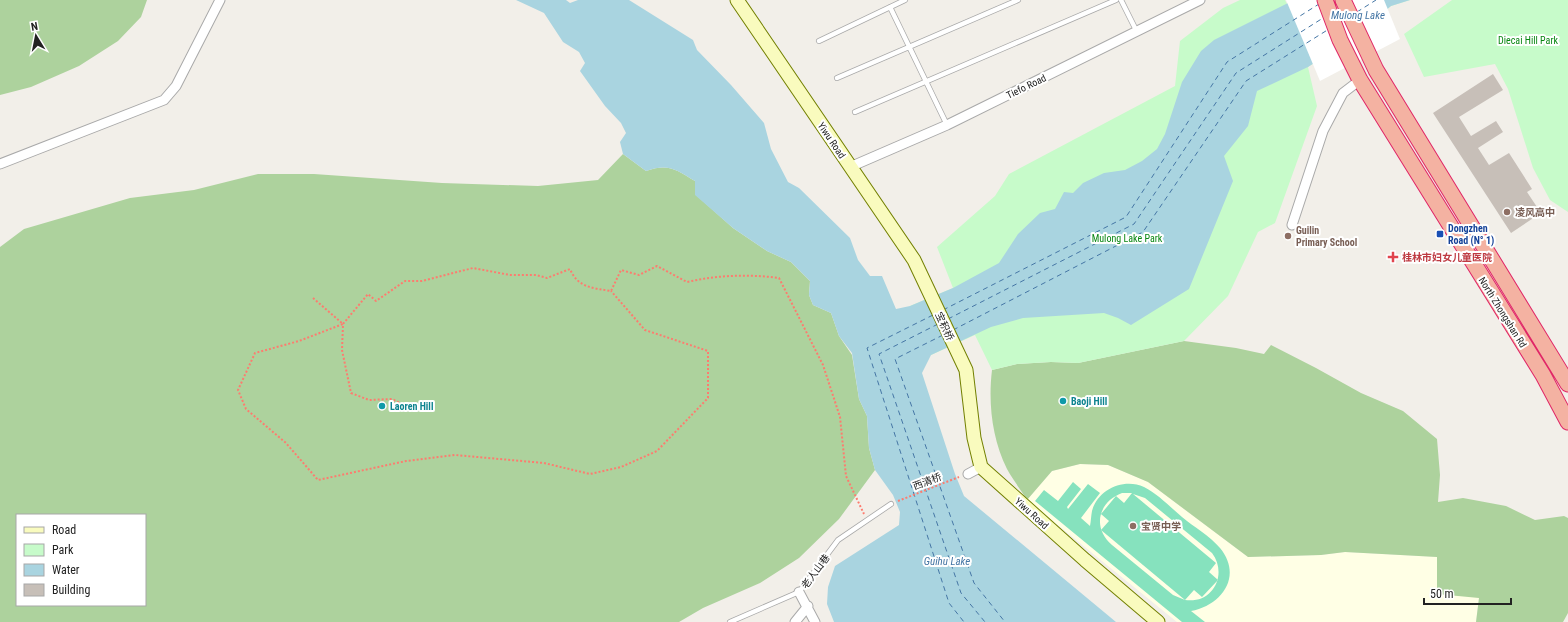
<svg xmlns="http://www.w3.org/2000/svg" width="1568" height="622" font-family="'Roboto Condensed','Noto Sans SC',sans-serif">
	<rect width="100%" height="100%" fill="#f2efe9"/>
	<!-- education -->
	<path fill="#ffffe5" d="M1080 464 1108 465 1148 482 1248 557 1321 555 1345 552 1438 557 1479 598 1476 622H1177L1027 500 1052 471Z"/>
	<!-- forest -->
	<path fill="#add29d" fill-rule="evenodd" d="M0 0H147L141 17 118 41 79 66 31 87 0 95Z
		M623 154 646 171C669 163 676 170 695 181L696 195 733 228 767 251 791 262 810 281 809 295 813 305 831 313 839 336 852 355 859 399 867 416 869 448 875 470 839 519 799 558 760 583 703 608 679 622H0V247L24 229 130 198 194 190 258 174H314L442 183 538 186 598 180ZM17 515H145V605H17Z
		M1184 341 1236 348 1264 354 1271 345 1316 368 1361 393 1403 411 1437 439 1440 475 1438 502 1463 498 1506 506 1535 520 1564 516 1568 518V613L1563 622H1476L1479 598 1437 594V557L1345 552 1321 555 1248 557 1148 482 1108 465 1080 464 1052 471 1027 500C1021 490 1013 480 1007 469 992 439 988 403 992 370L1017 364 1051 362 1078 363Z"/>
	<!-- park -->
	<path fill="#c7fbca" d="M1240 0H1285L1287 4 1294 0H1410L1391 6 1352 38 1308 67 1317 106 1275 223 1258 232 1228 296 1184 341 1078 363 1051 362 1017 364 992 370 975 335 931 355 910 306 953 288 937 247 995 196 1009 174 1175 86 1180 41 1223 8Z
		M1452 0H1568V212L1550 200 1533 168 1508 89 1495 64 1424 77 1404 34Z"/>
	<!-- pitch -->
	<path fill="#86e2be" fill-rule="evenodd" d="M1073 482 1081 489 1067 507 1068 509 1088 484 1100 493 1081 518 1090 526C1091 521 1091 516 1092 511 1098 489 1124 478 1144 487 1158 494 1170 507 1182 517 1194 527 1210 536 1220 548 1243 576 1222 605 1191 611L1205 622H1182L1035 501 1044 490 1058 501ZM1122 493H1132L1124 503 1116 496 1101 514 1109 521 1101 530 1185 600 1173 595 1112 545C1092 528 1098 502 1122 493ZM1133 494 1145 498 1212 553C1228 574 1213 604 1185 600L1194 590 1202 597 1218 580 1209 572 1216 563Z"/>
	<!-- water -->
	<path fill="#a9d4e0" d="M516 0H566L570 3 578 0H629L693 40 697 50 731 85 764 123 771 149 788 182 799 188 850 238 858 260 870 276H882L896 309 910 306 953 288 999 263 1018 234 1040 213 1055 209 1064 192 1073 193 1083 183 1104 173 1125 170 1142 161 1157 149 1165 134 1182 82 1201 51 1214 40 1294 0H1410L1391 6 1352 38 1308 67 1257 91 1248 126 1224 156 1233 181 1189 289 1131 325 1118 318 1104 313 1023 318 991 327 931 355 922 373 955 474 964 496 1116 622H834L827 604 828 587 835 566 899 525 900 512 893 495 875 470 869 448 867 416 859 399 852 353 839 336 831 313 813 305 809 295 810 281 791 262 767 251 733 228 695 195V181C676 170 669 163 646 171L623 154 620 142 626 133 621 123 605 106 580 71 585 63 579 52 563 42 544 13Z"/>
	<!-- pier -->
	<path fill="#fff" d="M1286 0H1384L1400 39 1320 81Z"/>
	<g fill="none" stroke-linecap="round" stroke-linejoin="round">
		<!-- ferry -->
		<path stroke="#4576a5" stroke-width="1" stroke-dasharray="5 4" stroke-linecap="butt" d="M1357 12 1376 0
			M943 310 1126 217 1227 62 1319 4
			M933 315 867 348 949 603 964 622
			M948 319 1134 224 1236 73 1323 18
			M938 324 879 354 961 593 985 622
			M953 330 1143 232 1246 81 1329 29
			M943 335 895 359 974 583 1005 622"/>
	</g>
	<!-- building -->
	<path fill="#c7bfb8" d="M1493 74 1503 90 1459 117 1471 136 1496 121 1503 132 1478 148 1489 165 1509 153 1532 189 1527 192 1541 213 1511 233 1433 113Z"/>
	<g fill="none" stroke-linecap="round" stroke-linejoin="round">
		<defs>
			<path id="service" d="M1121 0 1137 32
				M890 7 947 125
				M819 41 905 0
				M837 78 1018 0
				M855 112 1116 0
				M730 622 799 592 838 540 891 504"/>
			<path id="minor" d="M0 164 164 100 176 86 220 0
				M850 167 947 125 1200 0
				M1292 225 1323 131 1343 93 1360 80
				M968 474 981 467
				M799 592 815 622
				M795 622 808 606"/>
			<path id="secondary" d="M737 0 914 260 966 370 974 438 981 467 1085 560 1158 622"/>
			<path id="trunk" d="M1325 0 1340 40 1360 80 1543 375 1568 422
				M1343 0 1376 70 1568 384"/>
		</defs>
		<!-- service casing -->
		<use href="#service" stroke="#a9a9a9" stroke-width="6"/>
		<!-- minor casing -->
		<use href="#minor" stroke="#a9a9a9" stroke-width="11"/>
		<!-- secondary casing -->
		<use href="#secondary" stroke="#738002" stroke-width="15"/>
		<!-- trunk casing -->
		<use href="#trunk" stroke="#e02667" stroke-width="17"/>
		<!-- path -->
		<path stroke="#fd7c6f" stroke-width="2" stroke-dasharray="2 2" stroke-linecap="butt" d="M313 298 343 324 299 341 255 353 238 390 246 409 286 443 318 480 406 461 455 455 544 463 590 474 621 467 657 451 708 398V351L645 330 611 291
			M406 406 392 399 369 400 351 393 342 350 343 324 368 294 376 301 405 281H422L473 268 510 275H536L547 278 570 269C578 288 593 288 611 291L621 270 639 275 657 266 687 282C718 275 748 274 779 278L823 365 840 417 846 476 864 514
			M898 501 959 477"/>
		<!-- service -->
		<use href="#service" stroke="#fff" stroke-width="4.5"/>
		<!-- minor -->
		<use href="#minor" stroke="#fff" stroke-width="9"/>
		<!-- secondary -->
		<use href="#secondary" stroke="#f9fbbe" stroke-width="13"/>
		<!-- trunk -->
		<use href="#trunk" stroke="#f4b2a2" stroke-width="15"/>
	</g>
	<!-- markers -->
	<g fill="#8d6e63" stroke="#fff" stroke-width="1.5">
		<circle cx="1507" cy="212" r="4"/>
		<circle cx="1288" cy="236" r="4"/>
		<circle cx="1133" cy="526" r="4"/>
	</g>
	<rect fill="#1a4fb4" stroke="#fff" stroke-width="1.5" x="1436" y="230" width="8" height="8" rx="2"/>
	<path fill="#e0444e" stroke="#fff" stroke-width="1.5" d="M1391 251h4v4h4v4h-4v4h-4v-4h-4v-4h4z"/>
	<g fill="#0f9aa8" stroke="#fff" stroke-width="1.5">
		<circle cx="1063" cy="401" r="4"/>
		<circle cx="382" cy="406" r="4"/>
	</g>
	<g text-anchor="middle" stroke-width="4" stroke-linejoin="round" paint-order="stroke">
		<!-- park labels -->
		<g font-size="10" fill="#098712" stroke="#fff">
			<text x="1528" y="44">Diecai Hill Park</text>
			<text x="1127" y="242">Mulong Lake Park</text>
		</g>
		<!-- street labels -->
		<g font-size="10" fill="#222" stroke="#fff">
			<text transform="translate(1026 86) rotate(-26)" y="4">Tiefo Road</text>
			<text transform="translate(832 140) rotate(56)" y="4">Yiwu Road</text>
			<text transform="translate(1503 312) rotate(58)" y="4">North Zhongshan Rd</text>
			<text transform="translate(945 326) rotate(65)" y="4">宝积桥</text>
			<text transform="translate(927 481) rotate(-21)" y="4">西清桥</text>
			<text transform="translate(1032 513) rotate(42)" y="4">Yiwu Road</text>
			<text transform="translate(815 571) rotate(-53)" y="4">老人山巷</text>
		</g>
		<!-- education labels -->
		<g font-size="10" font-weight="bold" fill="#785e54" stroke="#fff" text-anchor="start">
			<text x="1515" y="216">凌风高中</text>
			<text x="1296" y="234">Guilin<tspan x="1296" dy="12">Primary School</tspan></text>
			<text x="1141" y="530">宝贤中学</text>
		</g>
		<!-- transit labels -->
		<g font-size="10" font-weight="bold" fill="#164399" stroke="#fff" text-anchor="start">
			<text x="1448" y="232">Dongzhen<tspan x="1448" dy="12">Road (N° 1)</tspan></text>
		</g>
		<!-- health labels -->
		<g font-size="10" font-weight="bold" fill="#be3a42" stroke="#fff" text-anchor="start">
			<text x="1402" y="261">桂林市妇女儿童医院</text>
		</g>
		<!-- culture labels -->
		<g font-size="10" font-weight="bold" fill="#0d838f" stroke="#fff" text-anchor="start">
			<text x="1071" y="405">Baoji Hill</text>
			<text x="390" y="410">Laoren Hill</text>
		</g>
		<!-- water labels -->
		<g font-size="11" font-style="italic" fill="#4576a5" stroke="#fff">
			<text x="1358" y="19">Mulong Lake</text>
			<text x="947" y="565">Guihu Lake</text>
		</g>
	</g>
	<!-- legend -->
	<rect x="16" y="514" width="130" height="92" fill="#ffffff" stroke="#a7a7a7"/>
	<rect x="24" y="527" width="20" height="6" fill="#f9fbbe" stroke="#a7a7a7"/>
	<text x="52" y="534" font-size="12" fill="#222222">Road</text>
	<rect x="24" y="544" width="20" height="12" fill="#c7fbca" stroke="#a7a7a7"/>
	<text x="52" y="554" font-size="12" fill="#222222">Park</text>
	<rect x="24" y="564" width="20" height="12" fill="#a9d4e0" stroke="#a7a7a7"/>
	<text x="52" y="574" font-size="12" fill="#222222">Water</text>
	<rect x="24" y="584" width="20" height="12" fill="#c7bfb8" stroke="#a7a7a7"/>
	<text x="52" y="594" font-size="12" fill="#222222">Building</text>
	<!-- north arrow -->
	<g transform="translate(36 36) rotate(350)" stroke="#ffffff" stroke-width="3" paint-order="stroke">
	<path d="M0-3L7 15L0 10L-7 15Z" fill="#222222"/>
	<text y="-6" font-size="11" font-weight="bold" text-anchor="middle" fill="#222222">N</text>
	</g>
	<!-- scale -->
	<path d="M1424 598v6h87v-6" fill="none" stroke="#222222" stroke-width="2"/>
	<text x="1430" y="598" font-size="12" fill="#222222" stroke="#ffffff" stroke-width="3" paint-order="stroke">50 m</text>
</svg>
